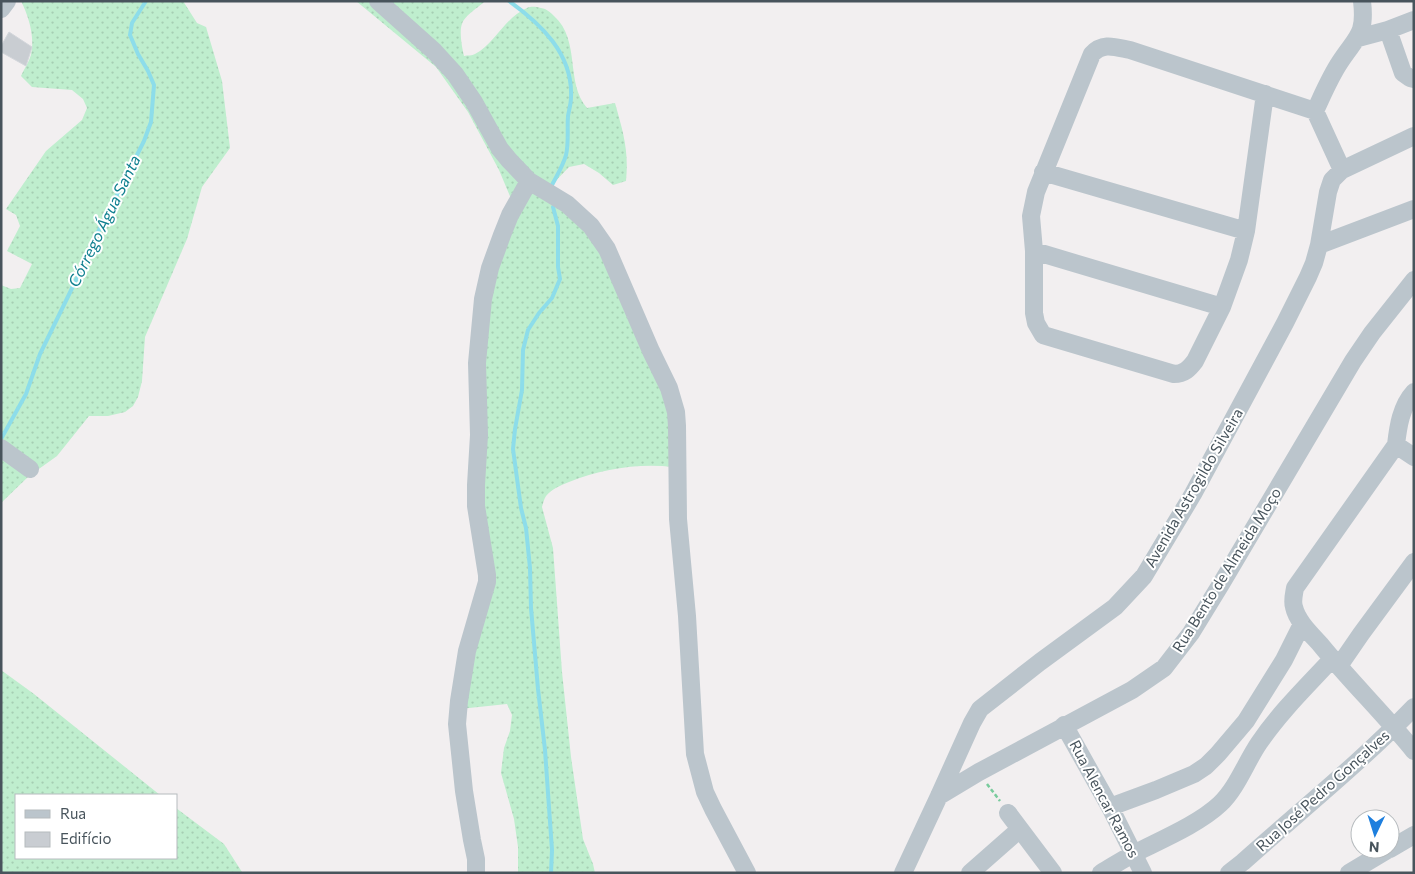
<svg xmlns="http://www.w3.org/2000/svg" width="1415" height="874" font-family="Commissioner,sans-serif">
	<defs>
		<pattern id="grass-dots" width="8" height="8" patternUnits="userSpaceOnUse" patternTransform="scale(1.25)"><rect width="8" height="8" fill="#bfeece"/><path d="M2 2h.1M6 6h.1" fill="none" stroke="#a6ceb3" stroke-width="1.8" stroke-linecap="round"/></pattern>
	</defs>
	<rect width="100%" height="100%" fill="#f2eff0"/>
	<!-- grass -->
	<path fill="url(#grass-dots)" d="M21 1H183L197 23 206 27 222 81 230 148 202 187 187 239 145 337 142 381 138 397 133 406 125 412 108 416H89L57 456 29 476 1 503V285L11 289 20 288 32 264 7 251 20 226 16 215 6 209 46 151 82 120 87 108 83 99 72 90 32 87 21 76C24 69 29 62 31 55 35 37 29 17 21 1Z
		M356 1H485C479 7 464 16 462 24 459 31 462 48 464 56 468 55 472 56 475 54 495 44 505 17 527 8 532 6 536 7 541 8 547 9 550 12 554 16 581 40 565 83 587 108L615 103C623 132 629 150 626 181L613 185 599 173 584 164 569 167 547 190 584 219 669 391 673 467C638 463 602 469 569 482 561 485 552 489 546 496 544 499 543 503 542 507L553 548 562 672 571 757 583 839 593 864 595 873H518V847L514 819 501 773 504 748 510 731 512 715 507 704 450 710 487 573 479 356 493 262 515 208 499 170 468 112 436 67Z
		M1 670 34 694 160 795H16V858H176V808L224 844 242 872 1 873Z"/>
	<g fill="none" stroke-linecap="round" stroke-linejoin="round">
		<!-- stream -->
		<path stroke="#8dddea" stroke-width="4" d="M509 1C541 24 573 54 571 97 571 104 569 110 568 116 567 129 569 143 566 155 563 166 556 177 551 187L552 189
			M1 439 26 394 40 354 78 276 89 249 108 213 144 141 151 122 154 85 148 71 138 54 130 35 132 23 146 1
			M551 873 552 850 545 750 538 689 531 608 530 568 526 528 521 508 513 449 515 429 522 390 523 350 528 330 539 313 552 298 560 279 558 267V226L553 207"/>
	</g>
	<!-- building -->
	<path fill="#c9cdd2" stroke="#d3d6db" d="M9 32 32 47 26 66 1 52V46Z"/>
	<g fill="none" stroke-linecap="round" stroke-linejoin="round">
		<!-- path -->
		<path stroke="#78cb9c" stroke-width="2.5" stroke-dasharray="4 2.5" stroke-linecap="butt" d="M987 784 1000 801"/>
		<!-- minor -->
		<path stroke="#bbc5cc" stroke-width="18" d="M378 1 434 51 455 74 474 102 500 149 509 160 529 181 567 204 591 226 607 249 651 351 669 388 676 412 677 426 678 519 687 616 695 754 705 792 713 809 747 873
			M1 9 7 1
			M1388 30 1403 73 1410 78 1414 79
			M1358 38 1388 30 1414 20
			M1265 94 1246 231 1239 260 1222 307 1195 361C1189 369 1184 374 1174 374L1043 335 1036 323 1034 313V251L1031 216 1036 192 1092 54C1103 42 1115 47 1130 50L1315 111
			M1342 170 1315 111C1323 94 1330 77 1340 62 1357 36 1366 35 1362 1
			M1043 172 1246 231
			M1319 245 1414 209
			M1034 251 1222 307
			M1414 392C1401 406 1398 427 1396 445L1295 588C1294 594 1292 601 1294 607 1297 621 1311 634 1320 644 1350 681 1384 714 1414 751
			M1396 445 1414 457
			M1 448 30 469
			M1339 666 1361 634 1414 562
			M1064 725 1110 807 1143 873
			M939 796 979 772 1132 690 1164 668 1191 633 1221 584 1353 361 1372 333 1414 280
			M1110 807 1156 790 1194 774 1206 766 1218 754 1246 721 1284 660 1302 624
			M1008 813 1053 873
			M1390 849 1414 835
			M476 873V859L472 840 464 791 457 724 459 701 467 651 487 582V575L476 506V485L479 435 477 363 483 299 490 268 502 235 510 215 529 181
			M903 873 939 796 972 723 980 709 1040 662 1115 607 1144 576 1193 494 1285 323 1308 277 1314 263 1319 245 1328 192 1332 180 1342 170 1414 136
			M970 873 1020 829
			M1101 873C1113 866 1125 858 1137 852 1163 839 1200 823 1220 804 1237 788 1246 762 1259 743 1280 712 1307 686 1332 659
			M1229 873 1243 862C1300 811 1361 762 1414 707
			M1349 873 1389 849"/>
	</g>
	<g text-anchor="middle" stroke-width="4" stroke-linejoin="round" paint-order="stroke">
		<!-- street labels -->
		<g font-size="15" fill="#48545c" stroke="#fff">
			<text transform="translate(1194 488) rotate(-60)" y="5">Avenida Astrogildo Silveira</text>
			<text transform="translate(1227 570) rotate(-58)" y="5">Rua Bento de Almeida Moço</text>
			<text transform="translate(1323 791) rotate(-42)" y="5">Rua José Pedro Gonçalves</text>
			<text transform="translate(1104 799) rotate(62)" y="5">Rua Alencar Ramos</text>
		</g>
		<!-- water labels -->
		<g font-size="16" font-style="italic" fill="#108090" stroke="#fff">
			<text transform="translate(104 221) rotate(-64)" y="6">Córrego Água Santa</text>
		</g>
	</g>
	<!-- border -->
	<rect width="1415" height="874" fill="none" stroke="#48545c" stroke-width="5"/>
	<!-- legend -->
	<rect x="15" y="794" width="162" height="65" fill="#ffffff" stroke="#b6bbbe"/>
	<rect x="25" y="810" width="25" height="8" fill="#bbc5cc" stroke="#b6bbbe"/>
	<text x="60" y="819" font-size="15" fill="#48545c">Rua</text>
	<rect x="25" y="832" width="25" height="15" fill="#c9cdd2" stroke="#b6bbbe"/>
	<text x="60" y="844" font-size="15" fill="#48545c">Edifício</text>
	<!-- north arrow -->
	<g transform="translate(1375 834) rotate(184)"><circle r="24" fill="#ffffff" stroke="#b6bbbe"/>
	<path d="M0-4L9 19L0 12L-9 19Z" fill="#1e7fde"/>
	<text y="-8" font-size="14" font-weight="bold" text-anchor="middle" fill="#48545c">N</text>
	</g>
</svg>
